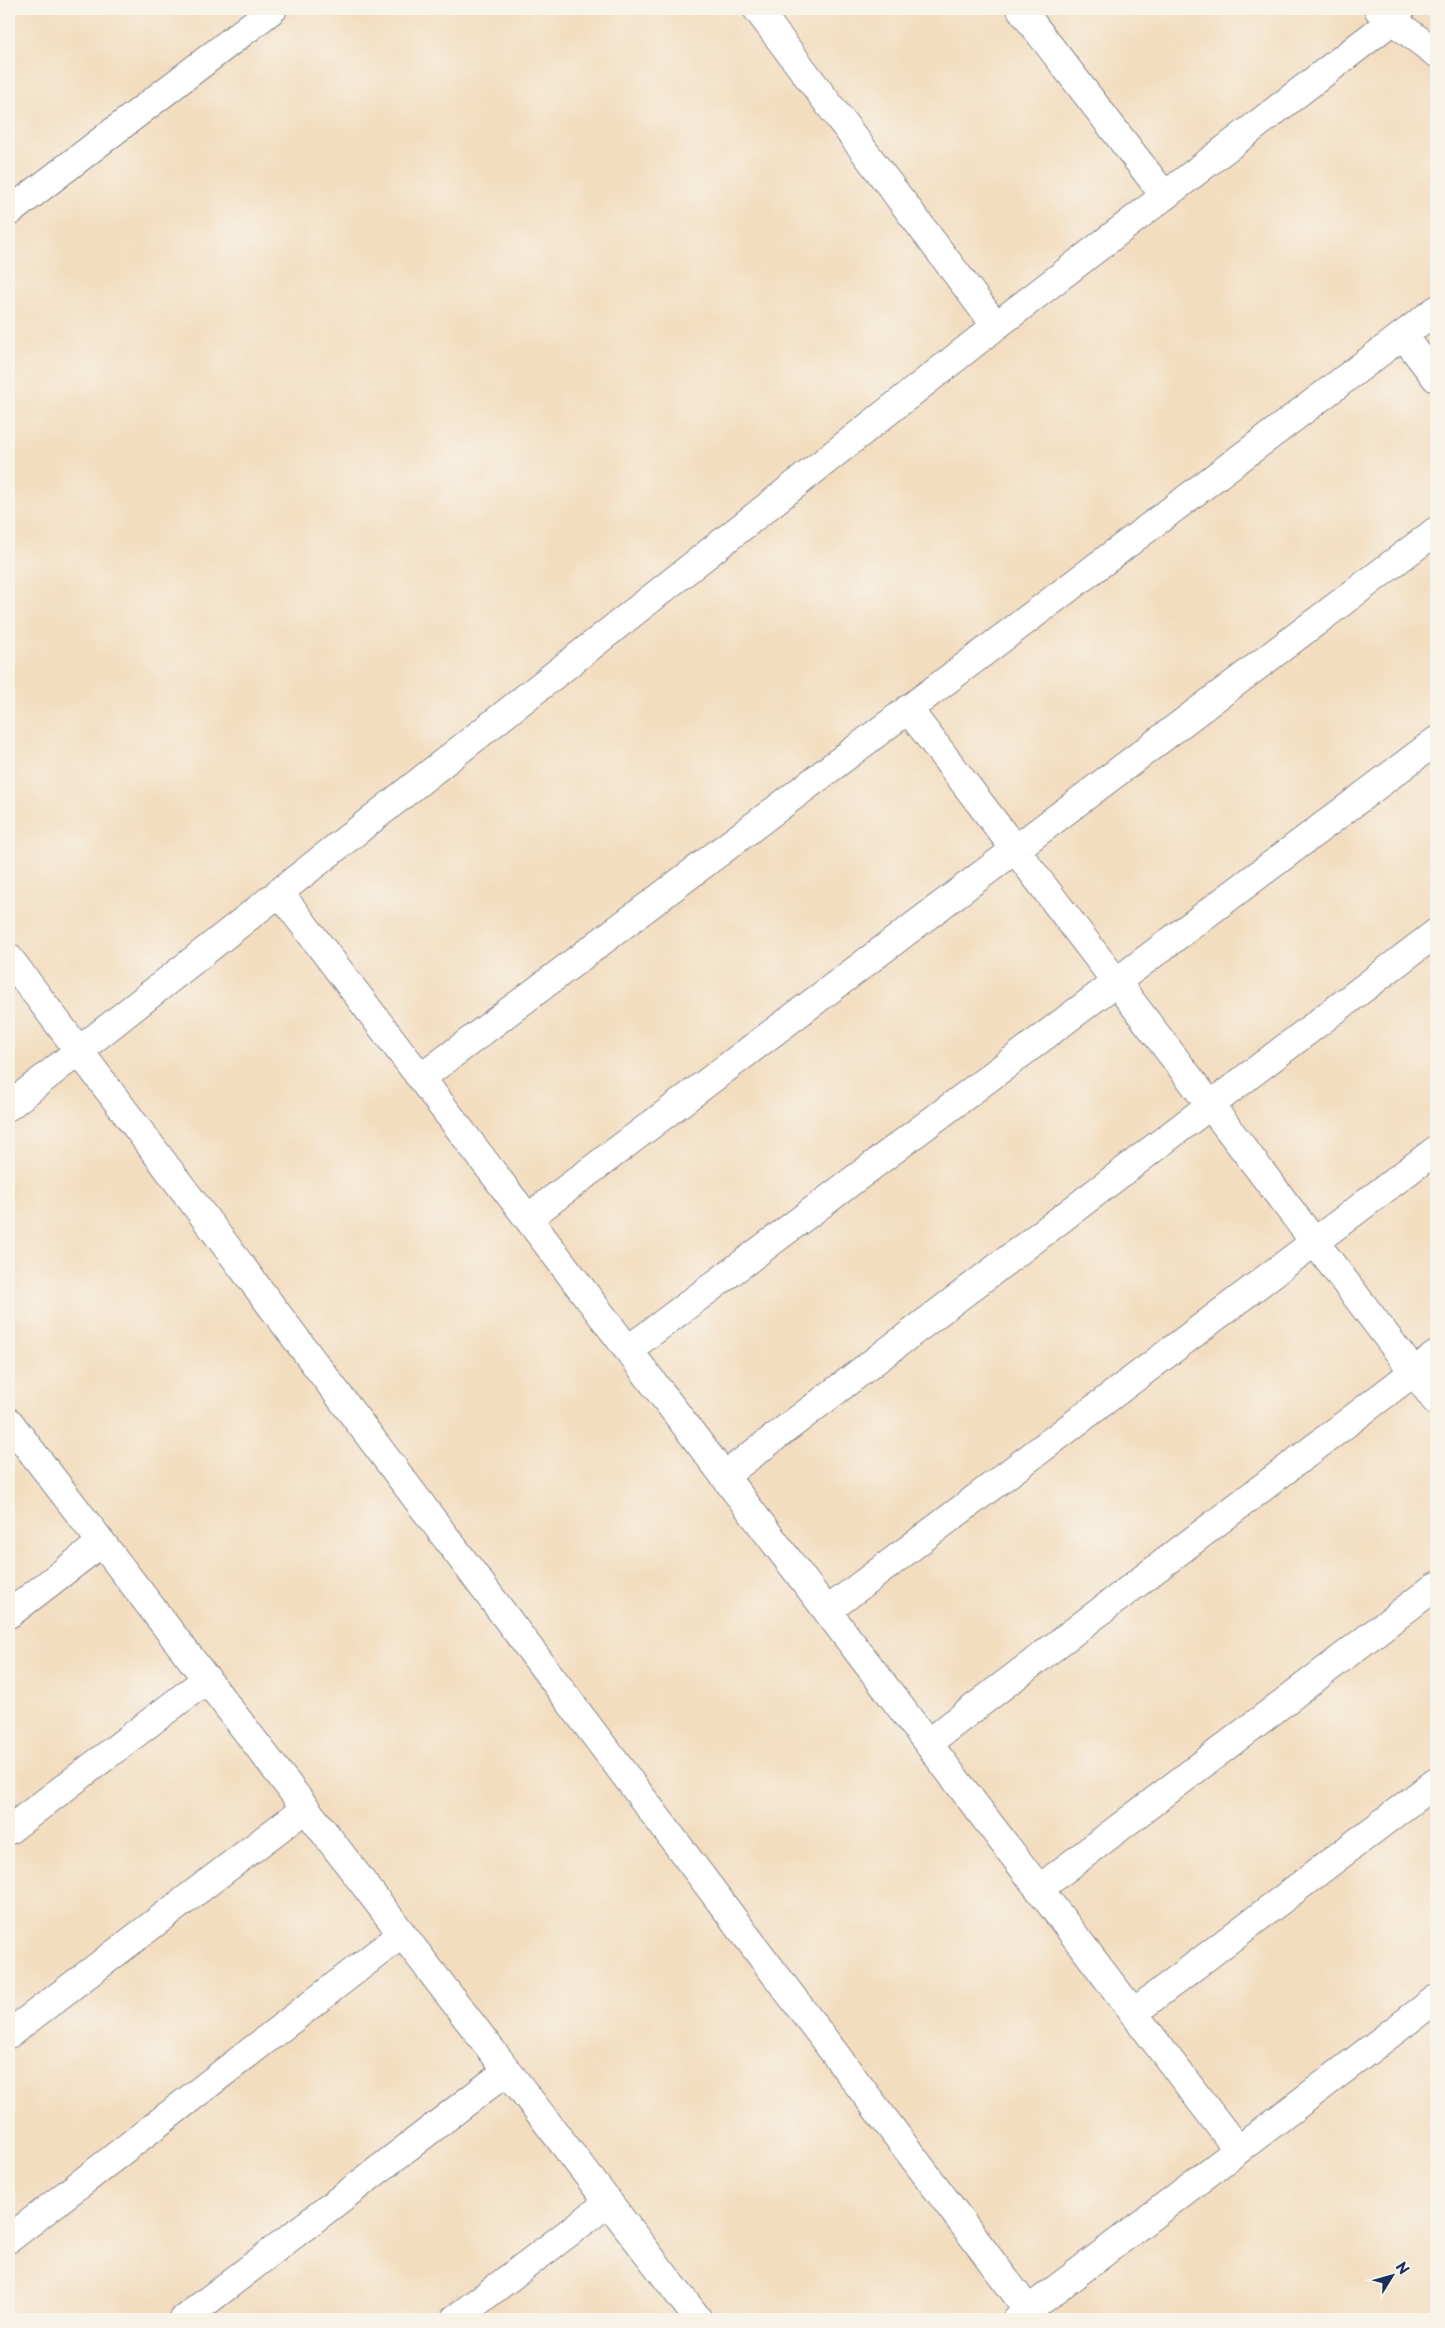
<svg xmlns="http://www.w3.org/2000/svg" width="1445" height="2328" font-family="'Playpen Sans',sans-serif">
	<rect width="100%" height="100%" fill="#f7f3e8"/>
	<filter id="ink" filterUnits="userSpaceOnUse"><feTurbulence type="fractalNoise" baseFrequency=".02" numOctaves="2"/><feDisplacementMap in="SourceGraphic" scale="10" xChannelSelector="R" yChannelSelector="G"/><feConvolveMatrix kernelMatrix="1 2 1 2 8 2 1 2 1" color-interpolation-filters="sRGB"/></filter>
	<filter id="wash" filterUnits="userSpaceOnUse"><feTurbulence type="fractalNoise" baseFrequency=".0096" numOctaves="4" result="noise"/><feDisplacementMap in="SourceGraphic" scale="20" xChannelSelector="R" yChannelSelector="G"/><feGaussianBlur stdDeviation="1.12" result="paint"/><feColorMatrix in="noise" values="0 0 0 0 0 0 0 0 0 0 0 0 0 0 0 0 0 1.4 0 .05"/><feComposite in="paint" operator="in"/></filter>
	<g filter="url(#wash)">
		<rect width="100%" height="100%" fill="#f3ddbf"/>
	</g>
	<g filter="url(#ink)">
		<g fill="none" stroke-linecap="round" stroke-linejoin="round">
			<defs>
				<path id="minor" d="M757 9 996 326
					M1021 9 1165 196
					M1379 10 1436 53
					M9 212 273 9
					M1403 335 1436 378
					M908 709 1436 1401
					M279 892 1238 2150
					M9 958 1035 2319
					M421 1078 1436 310
					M9 1106 996 326 1394 19 1401 9
					M528 1218 1436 531
					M628 1350 1436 741
					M9 1422 698 2319
					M724 1476 1436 933
					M827 1611 1436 1150
					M9 1614 101 1543
					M928 1743 1436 1355
					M9 1830 207 1679
					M1039 1889 1436 1586
					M1133 2013 1436 1782
					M9 2034 306 1808
					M9 2239 402 1934
					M184 2319 507 2071
					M455 2319 608 2203
					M1017 2319 1436 1999"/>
			</defs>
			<!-- minor casing -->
			<use href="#minor" stroke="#87868e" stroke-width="30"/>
			<!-- minor -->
			<use href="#minor" stroke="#fff" stroke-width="28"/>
		</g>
	</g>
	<!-- margin -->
	<rect width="1445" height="2328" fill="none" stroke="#f7f3e8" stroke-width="30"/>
	<!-- north arrow -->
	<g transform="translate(1392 2276) rotate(53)" stroke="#f7f3e8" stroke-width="4" paint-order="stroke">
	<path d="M0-4L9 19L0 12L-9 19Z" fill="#1b2f5e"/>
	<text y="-8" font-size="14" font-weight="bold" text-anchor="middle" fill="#1b2f5e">N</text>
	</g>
</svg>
